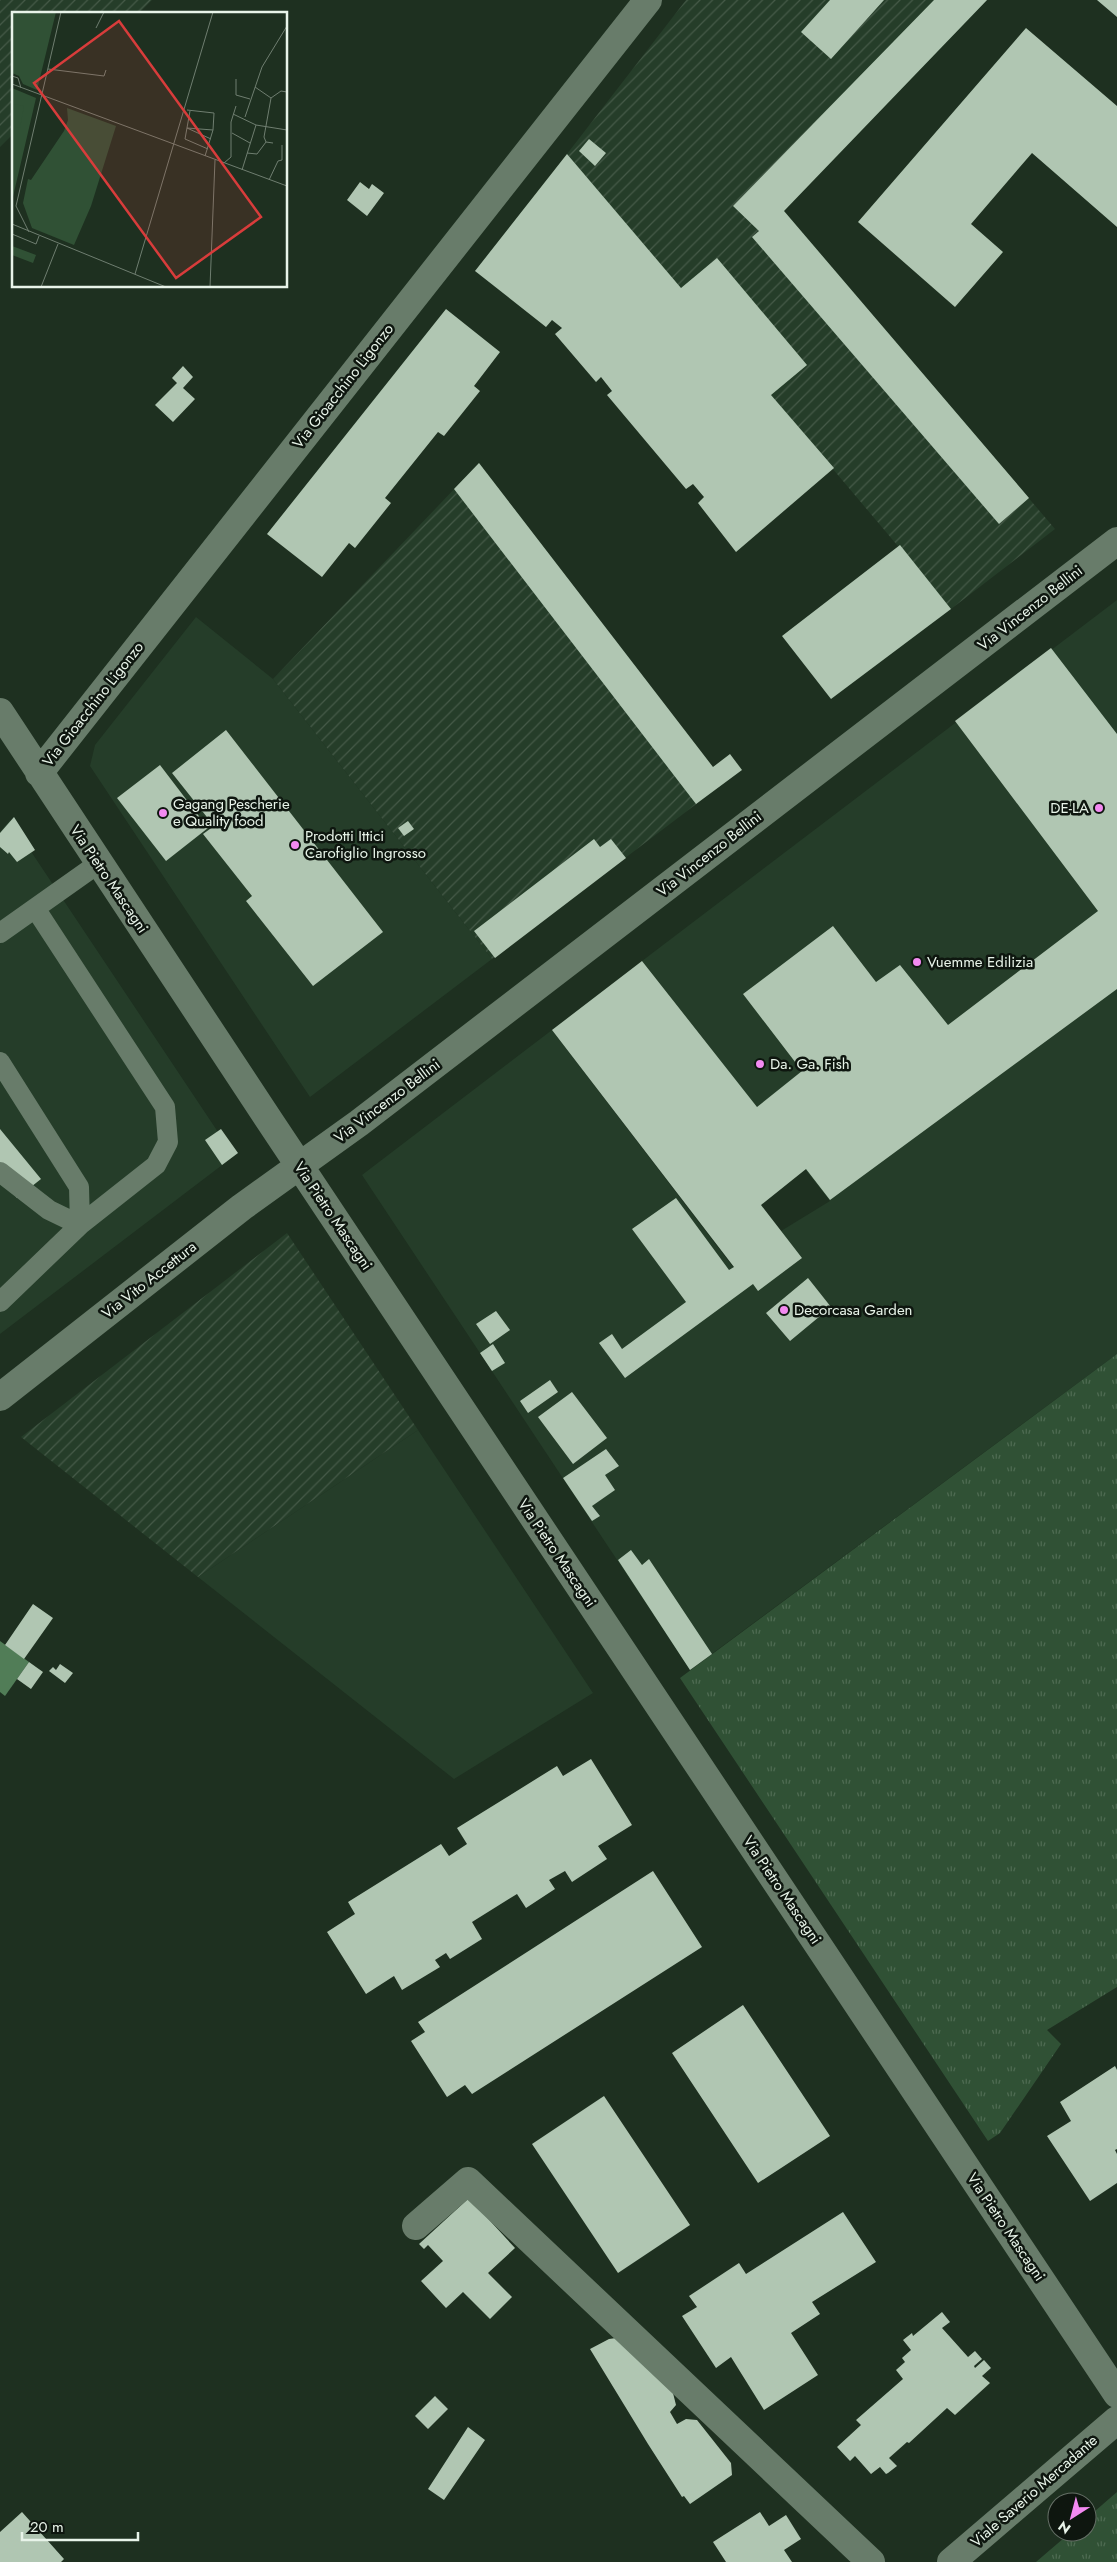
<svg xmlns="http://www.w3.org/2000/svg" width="1117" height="2562" font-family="Jost,sans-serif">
	<defs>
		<pattern id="industrial-furrows" width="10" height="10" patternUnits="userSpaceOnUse" patternTransform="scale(1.25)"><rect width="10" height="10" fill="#253d29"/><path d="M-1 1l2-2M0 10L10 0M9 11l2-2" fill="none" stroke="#455a48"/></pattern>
		<pattern id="grass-tufts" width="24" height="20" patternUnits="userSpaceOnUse" patternTransform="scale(1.25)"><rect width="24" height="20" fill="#305135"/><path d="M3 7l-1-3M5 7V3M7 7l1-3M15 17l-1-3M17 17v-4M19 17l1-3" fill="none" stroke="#4e6b52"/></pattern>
	</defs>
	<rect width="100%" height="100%" fill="#1e3020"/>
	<!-- built -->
	<path fill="#253d29" d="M1117 600V1354L690 1670 362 1175 552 1030 733 1267 781 1231 830 1201 642 961Z
		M196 617 273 679 492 959 310 1097 90 766 95 745Z
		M10 820 234 1156 0 1334V832Z
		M418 1430 593 1693 454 1779 198 1577Z"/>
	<!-- industrial -->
	<path fill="url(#industrial-furrows)" d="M0 0H152L138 14H14V133L0 147Z
		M686 0H987L784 211 1055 529 951 609 567 154Z
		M479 463 724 783 492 959 273 679Z
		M287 1233 418 1430 198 1577 21 1437Z"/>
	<!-- grass -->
	<path fill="url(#grass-tufts)" d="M1117 1354V1987L1047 2030 1061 2044 1000 2133 988 2141 680 1678Z
		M1117 2492V2562H1036L1071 2532H1087V2518Z"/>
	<!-- water -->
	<path fill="#517d57" d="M0 1641 29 1662 5 1696 0 1692Z"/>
	<!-- building -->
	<path fill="#b0c6b2" d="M830 0H884L831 59 801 32Z
		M934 0H987L784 211 1029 498 999 524 752 237 759 231 733 206Z
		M1097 0H1117V17Z
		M1026 28 1117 106V227L1032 153 971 224 1003 252 955 307 858 222Z
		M589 139 606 153 595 166 579 151Z
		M567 154 681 288 717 258 807 365 771 395 834 468 736 552 698 503 704 497 693 484 686 489 607 395 612 391 601 377 596 382 555 334 562 328 552 320 546 327 475 271Z
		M360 182 369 189 372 184 384 193 367 216 347 200Z
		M446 309 500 352 474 386 480 391 444 436 438 432 385 498 391 503 355 548 349 543 322 577 267 534Z
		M183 366 193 377 183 388 195 399 173 422 155 405 177 383 172 378Z
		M479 463 713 767 730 754 742 770 696 804 454 489Z
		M900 545 951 609 831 699 782 636Z
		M1051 648 1117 734V989L830 1200 806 1169 761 1205 802 1258 758 1291 753 1284 625 1378 599 1343 612 1334 622 1349 686 1302 632 1229 676 1198 729 1270 734 1267 552 1030 642 961 757 1107 802 1071 743 994 833 926 876 982 900 965 948 1025 1098 911 955 721Z
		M226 730 383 932 313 986 246 901 252 896 203 834 214 826 172 773Z
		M160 765 208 828 166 861 117 798Z
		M14 817 35 850 17 862 9 852 8 854 0 847V833Z
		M408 821 414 829 404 836 398 828Z
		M594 839 600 847 611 839 626 858 495 958 474 931Z
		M0 1129 41 1179 17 1198 0 1176Z
		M221 1129 238 1153 222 1165 205 1140Z
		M808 1278 831 1307 790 1341 766 1313Z
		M496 1311 510 1330 490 1344 476 1324Z
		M493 1344 505 1363 492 1371 480 1353Z
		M550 1380 558 1392 528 1413 520 1401Z
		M572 1392 607 1438 573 1464 538 1417Z
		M606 1449 619 1466 605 1475 615 1490 592 1506 600 1516 592 1521 563 1478Z
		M631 1550 642 1565 649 1559 712 1654 690 1670 618 1560Z
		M33 1604 53 1618 24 1659 5 1645Z
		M29 1662 43 1672 31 1689 17 1679Z
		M60 1664 73 1673 65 1683 49 1671 53 1667 56 1670Z
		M591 1759 632 1825 598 1846 607 1859 572 1882 565 1871 549 1880 555 1889 526 1908 517 1894 472 1922 482 1939 450 1959 446 1953 435 1960 440 1967 402 1990 394 1976 366 1994 327 1932 355 1914 348 1902 441 1844 449 1856 467 1844 457 1828 557 1766 563 1776Z
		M653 1871 702 1947 472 2094 465 2085 447 2097 411 2041 425 2032 418 2022Z
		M743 2005 830 2136 758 2183 672 2053Z
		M1115 2066 1117 2070V2149L1115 2150 1117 2154V2183L1090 2201 1047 2136 1071 2121 1060 2102Z
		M604 2096 690 2225 618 2273 532 2144Z
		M469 2198 515 2248 488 2273 512 2297 490 2319 463 2292 446 2308 421 2281 443 2261 428 2245 424 2249 419 2244Z
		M843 2212 876 2262 812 2302 820 2314 791 2333 818 2375 764 2410 731 2357 716 2368 682 2316 697 2307 689 2296 739 2263 746 2274Z
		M942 2312 950 2322 942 2328 951 2338 968 2357 975 2351 982 2359 974 2366 975 2368 984 2360 991 2368 982 2376 990 2383 955 2415 947 2408 909 2443 907 2442 889 2458 897 2466 888 2473 886 2474 880 2467 871 2474 855 2456 850 2461 837 2447 861 2425 856 2420 903 2379 896 2370 905 2362 902 2358 911 2350 903 2340 912 2333 913 2336Z
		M616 2338 673 2393 676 2405 670 2412 677 2424 686 2419 697 2420 731 2463 732 2475 690 2504 684 2496 682 2497 648 2444 590 2349 609 2339Z
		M435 2396 448 2409 428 2429 415 2416Z
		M468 2427 485 2440 444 2500 428 2489Z
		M22 2512 64 2559 61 2562H0V2532Z
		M760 2512 769 2526 786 2515 801 2539 784 2550 792 2562H726L713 2542Z"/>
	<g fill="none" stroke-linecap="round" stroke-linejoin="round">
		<!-- lane -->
		<path stroke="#687c6a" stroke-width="20" d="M0 933 99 863
			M0 1062 79 1187 80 1225 49 1210 0 1172
			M0 1302 80 1225 156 1165 168 1142 165 1107 35 908"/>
		<!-- street -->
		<path stroke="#687c6a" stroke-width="28" d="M0 712 269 1120 1117 2394
			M39 773 648 0
			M0 1397 242 1207 359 1123 1117 541
			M416 2226 468 2181 871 2562"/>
		<!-- secondary -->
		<path stroke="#687c6a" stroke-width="28" d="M951 2562 1117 2420"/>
	</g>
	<!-- markers -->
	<g fill="#f38af1" stroke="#0e160f" stroke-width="2">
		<circle cx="1099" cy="808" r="5"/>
		<circle cx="163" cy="813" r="5"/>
		<circle cx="295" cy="845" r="5"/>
		<circle cx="917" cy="962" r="5"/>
		<circle cx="760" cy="1064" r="5"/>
		<circle cx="784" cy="1310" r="5"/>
	</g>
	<g text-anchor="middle" stroke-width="5" stroke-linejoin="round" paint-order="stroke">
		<!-- street labels -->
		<g font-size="15" fill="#e8f4e9" stroke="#0e160f">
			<text transform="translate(343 386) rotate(-52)" y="5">Via Gioacchino Ligonzo</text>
			<text transform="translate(1030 608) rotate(-38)" y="5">Via Vincenzo Bellini</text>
			<text transform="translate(93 704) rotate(-52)" y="5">Via Gioacchino Ligonzo</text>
			<text transform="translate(709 854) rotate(-38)" y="5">Via Vincenzo Bellini</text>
			<text transform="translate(109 879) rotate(56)" y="5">Via Pietro Mascagni</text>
			<text transform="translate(387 1101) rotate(-37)" y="5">Via Vincenzo Bellini</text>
			<text transform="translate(333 1216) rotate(56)" y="5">Via Pietro Mascagni</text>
			<text transform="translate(149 1280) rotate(-38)" y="5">Via Vito Accettura</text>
			<text transform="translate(557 1553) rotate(56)" y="5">Via Pietro Mascagni</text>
			<text transform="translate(782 1890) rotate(56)" y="5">Via Pietro Mascagni</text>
			<text transform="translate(1006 2227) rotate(56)" y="5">Via Pietro Mascagni</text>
			<text transform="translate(1034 2491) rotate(-41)" y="5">Viale Saverio Mercadante</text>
		</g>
		<!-- poi labels -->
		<g font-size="15" fill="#e8f4e9" stroke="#0e160f" text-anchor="start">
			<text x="173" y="809">Gagang Pescherie<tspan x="173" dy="17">e Quality food</tspan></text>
			<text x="1089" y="813" text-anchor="end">DE-LA</text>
			<text x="305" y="841">Prodotti Ittici<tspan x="305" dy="17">Carofiglio Ingrosso</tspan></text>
			<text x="927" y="967">Vuemme Edilizia</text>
			<text x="770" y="1069">Da. Ga. Fish</text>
			<text x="794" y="1315">Decorcasa Garden</text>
		</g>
	</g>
	<!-- overview -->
	<g transform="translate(12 12)">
		<rect width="275" height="275" fill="#1e3020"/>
		<path d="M0 0H44L25 78 11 72 7 64 0 61ZM0 76 24 86 0 189ZM55 96 104 114 79 194 62 233 20 216 11 191 16 167 19 168 52 119 56 108ZM0 234 24 243 21 251 0 243Z" fill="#305135"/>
		<path d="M2 92 12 94 8 116 0 114Z" fill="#305135"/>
		<path fill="none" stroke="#6f7e70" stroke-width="1" d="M84 16 92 0M36 57 92 64 94 58M0 64 6 66 9 76M224 67V83L238 87M0 72 275 174M243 75 259 86M175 98 202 101 201 118M178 99 173 127 196 137M221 102 244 113 275 118M233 105 250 55 275 14M175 116 201 118 193 144M175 116 199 127M220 121 238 131M254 130 252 125 259 86 269 79 275 80M235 141 245 142 254 130 261 131M212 151 219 145V110L224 94M230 158 244 113M257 168 266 149 270 148V133M4 194 49 0M4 194 17 220M0 212 154 275M0 222 24 232 27 224M123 262 201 0M29 275 46 232M198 275 203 148"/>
		<path fill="#d83c3b" fill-opacity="0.15" stroke="#d83c3b" stroke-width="2.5" d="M107 9 249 205 164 266 22 71Z"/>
		<rect width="275" height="275" fill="none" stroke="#e8f4e9" stroke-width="2.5"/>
	</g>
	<!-- north arrow -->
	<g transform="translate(1072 2517) rotate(216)"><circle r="24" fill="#0e160f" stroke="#656f66"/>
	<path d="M0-4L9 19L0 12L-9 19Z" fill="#f38af1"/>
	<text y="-8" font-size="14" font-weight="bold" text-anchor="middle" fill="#e8f4e9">N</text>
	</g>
	<!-- scale -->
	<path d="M22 2532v8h116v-8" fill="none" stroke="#e8f4e9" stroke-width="2.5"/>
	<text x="30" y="2532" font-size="15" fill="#e8f4e9" stroke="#0e160f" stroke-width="4" paint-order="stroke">20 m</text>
</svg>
